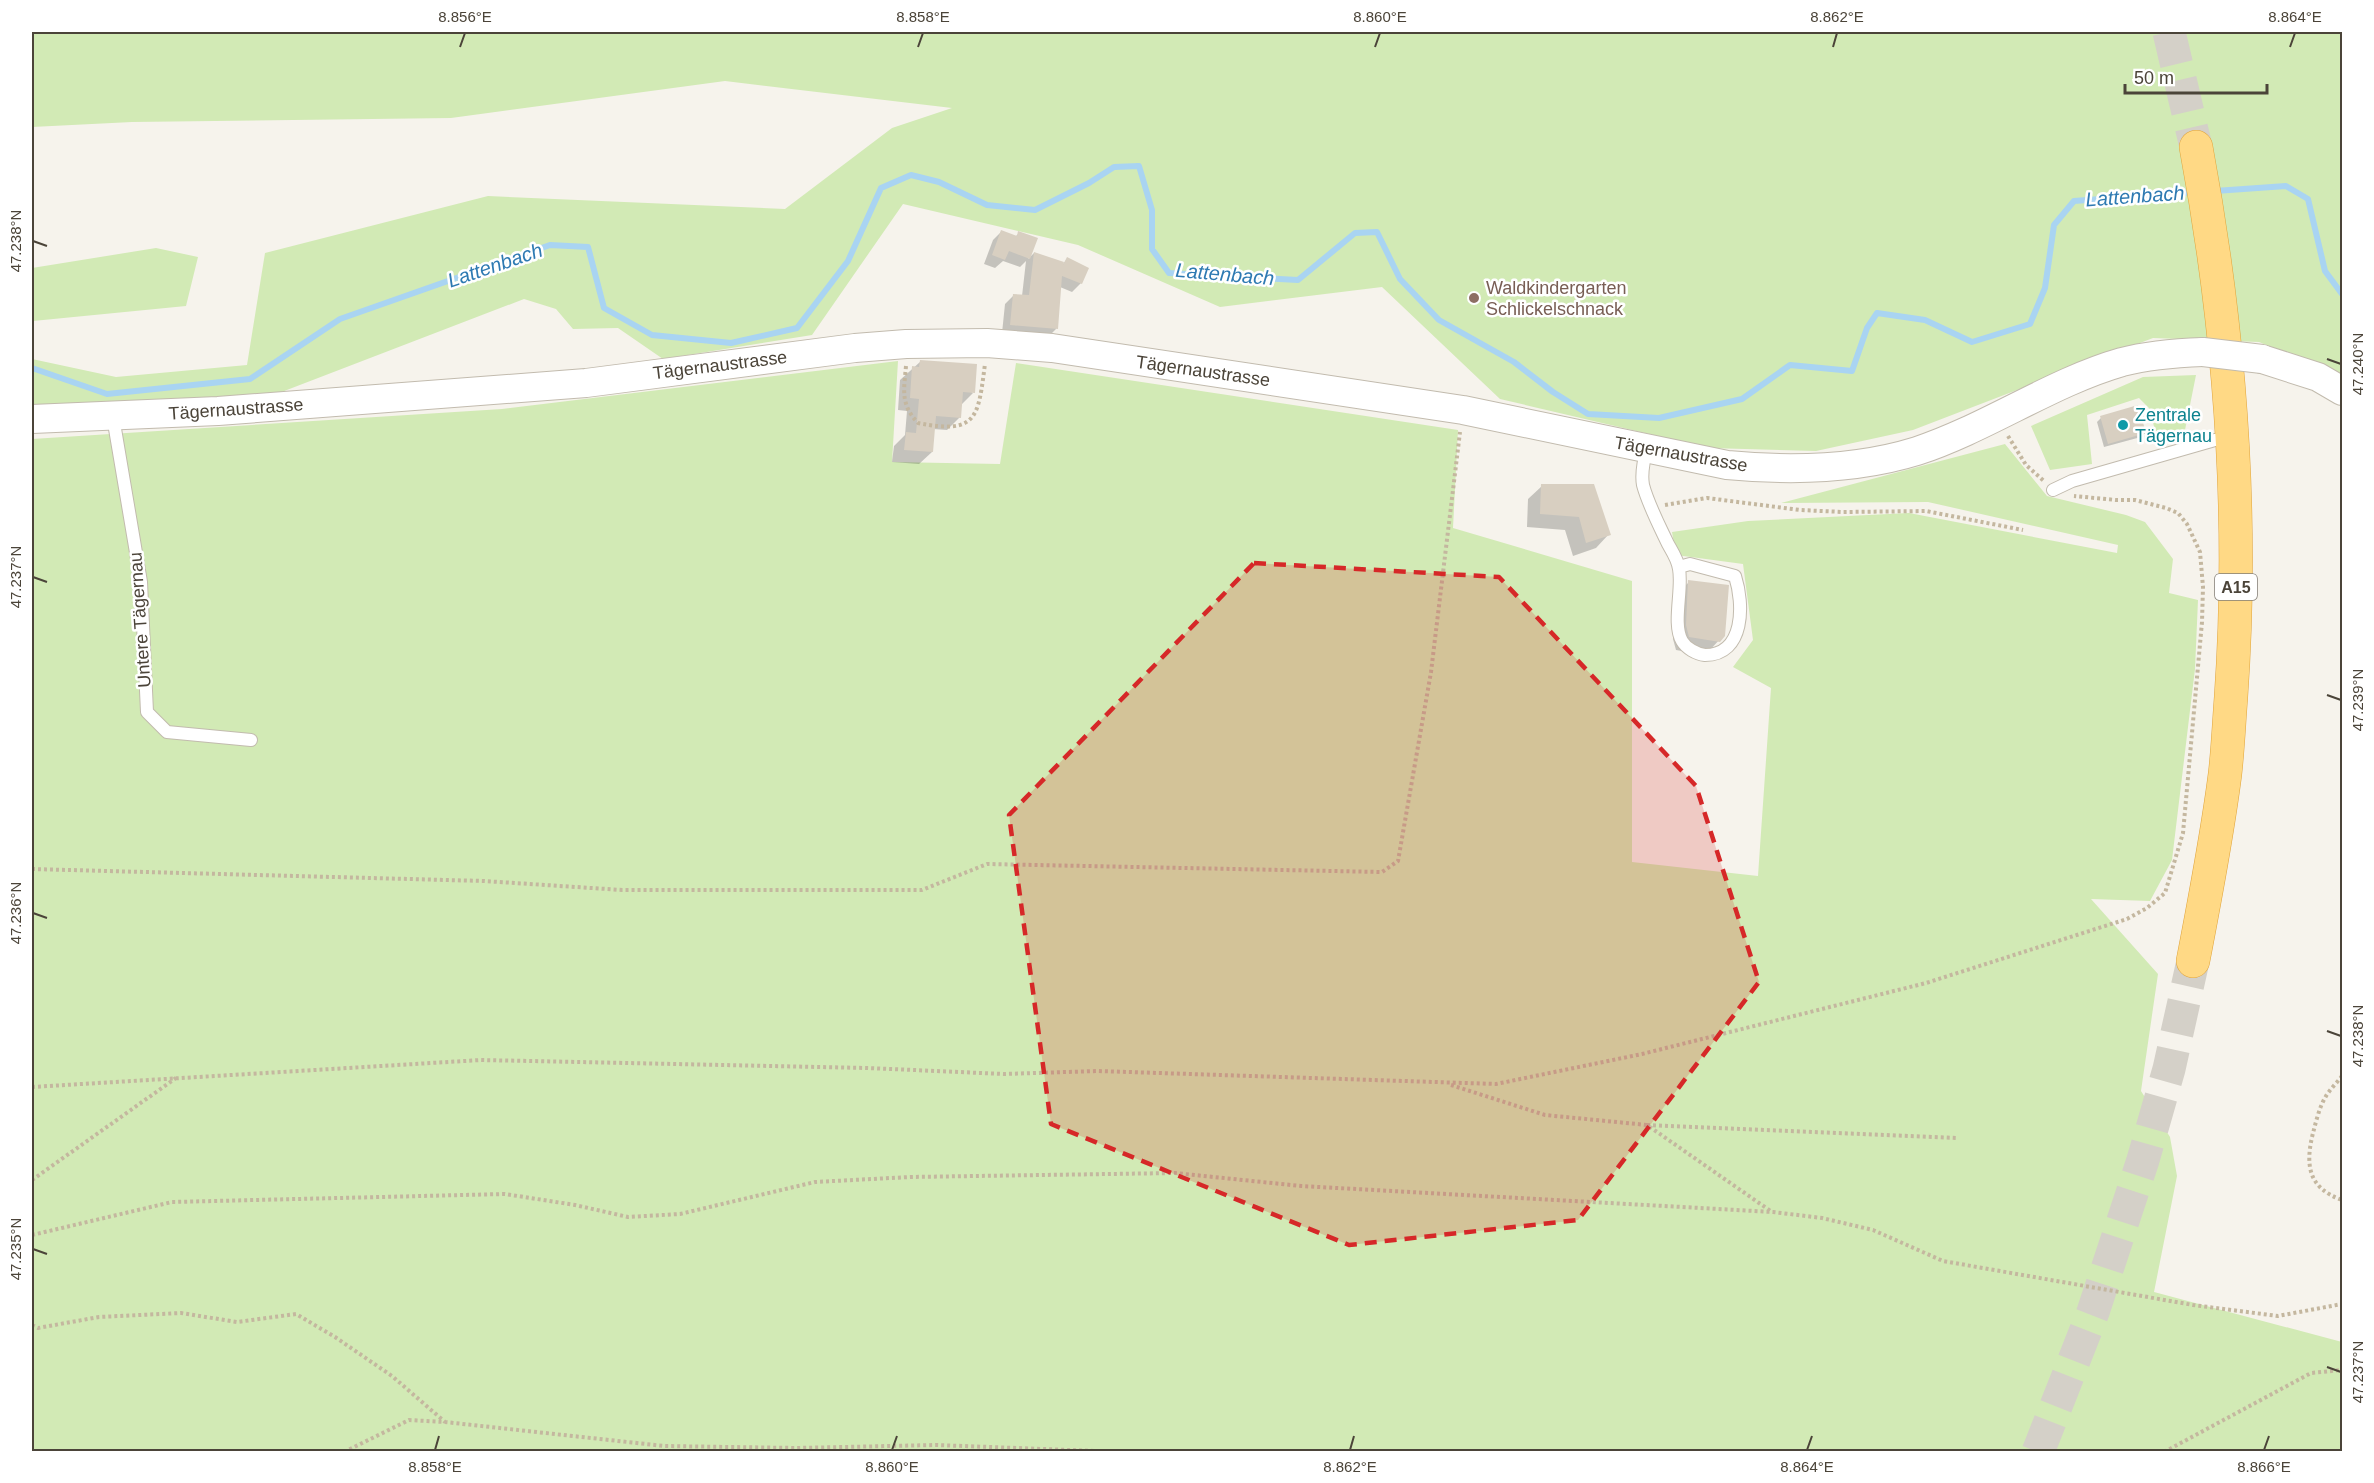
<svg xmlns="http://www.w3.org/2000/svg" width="2374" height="1483" font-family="Arial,sans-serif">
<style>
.green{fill:#d2eab5}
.shadow{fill:#0003}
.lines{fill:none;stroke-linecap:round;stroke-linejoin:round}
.stream{stroke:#a9d4f2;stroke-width:6}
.building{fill:#d8cfc1}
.trunk-tunnel{stroke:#d4d0c8;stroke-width:33;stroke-dasharray:33 16;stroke-linecap:butt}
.service-casing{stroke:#c2bbae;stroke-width:14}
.tertiary-casing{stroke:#c2bbae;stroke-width:30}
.trunk-casing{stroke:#e0a43c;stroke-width:34}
.path{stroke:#c4b79f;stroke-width:4;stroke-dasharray:3 3;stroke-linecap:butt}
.service{stroke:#fff;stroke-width:12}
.tertiary{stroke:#fff;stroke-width:28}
.trunk{stroke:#ffd985;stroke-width:33}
.tertiary-bridge-casing{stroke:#c2bbae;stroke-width:30;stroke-linecap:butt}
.tertiary-bridge{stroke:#fff;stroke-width:28}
.marked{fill:#d62828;fill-opacity:0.2;stroke:#d62828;stroke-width:4.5;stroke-dasharray:12 8;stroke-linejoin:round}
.ticks{fill:none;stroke:#4b4439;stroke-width:2}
.education-dot{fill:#8d6e63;stroke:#fff;stroke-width:2}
.culture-dot{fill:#0f9aa8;stroke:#fff;stroke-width:2}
.labels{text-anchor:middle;stroke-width:5;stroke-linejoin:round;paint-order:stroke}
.shield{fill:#fff;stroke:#817c74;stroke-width:1.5}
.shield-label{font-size:16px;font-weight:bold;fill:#4b4439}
.education-label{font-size:18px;fill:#785e54;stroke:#fff;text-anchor:start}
.street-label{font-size:18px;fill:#4b4439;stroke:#fff}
.culture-label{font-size:18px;fill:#0d838f;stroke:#fff;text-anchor:start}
.water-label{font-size:20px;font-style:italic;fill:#2e7ab2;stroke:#fff}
.neatline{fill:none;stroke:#4b4439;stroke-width:2}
.ticks-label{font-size:15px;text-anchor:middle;fill:#4b4439}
</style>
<rect width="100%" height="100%" fill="#f6f3ec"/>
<path class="green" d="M 32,32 L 2342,32 L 2342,376 L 2259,342 L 2153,338 L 1913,430 L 1816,451 L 1709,448 L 1500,399 L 1382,287 L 1220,307 L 1078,245 L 903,204 L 812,335 L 663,359 L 618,328 L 573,329 L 556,309 L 524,299 L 266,398 L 32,408 L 32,359 L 116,377 L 247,365 L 265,253 L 488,196 L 785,209 L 892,128 L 952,108 L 725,81 L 451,118 L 132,122 L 32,127 Z
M 156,248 L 198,257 L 186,306 L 33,321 L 32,325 L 32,268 Z
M 898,361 L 892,462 L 1000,464 L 1016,363 L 1458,430 L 1453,528 L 1632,581 L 1632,862 L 1758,876 L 1771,688 L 1733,667 L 1753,640 L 1743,564 L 1676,555 L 1672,532 L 1748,521 L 1909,513 L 2117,553 L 2118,545 L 1928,502 L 1781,503 L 2005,444 L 2047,496 L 2126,515 L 2145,522 L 2173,559 L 2169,593 L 2198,600 L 2195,669 L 2172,860 L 2150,901 L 2091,899 L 2158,974 L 2141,1091 L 2170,1137 L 2177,1176 L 2154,1292 L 2342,1342 L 2342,1451 L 32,1452 L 32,439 L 502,409 Z
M 2196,375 L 2184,435 L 2158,441 L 2149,408 L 2139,398 L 2087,415 L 2092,464 L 2050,470 L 2031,426 L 2143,377 Z"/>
<path class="shadow" d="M 1001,232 L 1015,237 L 1019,233 L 1036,239 L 1028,259 L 1034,253 L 1063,264 L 1067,259 L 1081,283 L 1072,292 L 1060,287 L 1056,329 L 1048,337 L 1002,333 L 1005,304 L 1014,295 L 1022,296 L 1026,261 L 1020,267 L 1003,261 L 995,268 L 984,264 L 993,240 Z
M 920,362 L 973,393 L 961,405 L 960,417 L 947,430 L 933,429 L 932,452 L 919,464 L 892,462 L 894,446 L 905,435 L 907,411 L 898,410 L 900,380 Z
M 2101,418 L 2145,433 L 2141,437 L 2104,447 L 2097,422 Z
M 1542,486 L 1609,534 L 1596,548 L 1573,556 L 1565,530 L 1527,527 L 1528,499 Z
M 1689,582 L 1724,635 L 1705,655 L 1676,650 L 1673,639 L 1675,596 Z"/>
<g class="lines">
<path class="stream" d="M 2215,191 L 2286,186 L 2308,199 L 2325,271 L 2342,294
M 32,368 L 107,394 L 250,379 L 340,319 L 550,245 L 588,247 L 604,308 L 652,335 L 731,343 L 797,328 L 848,261 L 881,188 L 911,175 L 939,182 L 987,205 L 1035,210 L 1089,183 L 1114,167 L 1139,166 L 1152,210 L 1152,249 L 1169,273 L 1298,280 L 1355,233 L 1377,232 L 1400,279 L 1439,320 L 1514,362 L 1553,392 L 1588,414 L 1659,418 L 1742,399 L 1790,365 L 1852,371 L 1867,328 L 1877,313 L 1925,320 L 1972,342 L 2030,324 L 2045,288 L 2054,225 L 2074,201 L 2195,192"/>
</g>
<path class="building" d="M 1001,230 L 1017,236 L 1018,231 L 1038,238 L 1030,259 L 1009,251 L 1005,260 L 992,255 Z
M 1034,252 L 1064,262 L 1063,265 L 1067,257 L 1089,268 L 1082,284 L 1062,276 L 1058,329 L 1010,325 L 1013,294 L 1029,295 Z
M 920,360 L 977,364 L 975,393 L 963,392 L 961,418 L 936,416 L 933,452 L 904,450 L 906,432 L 916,433 L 919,399 L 910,398 L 912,366 L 919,367 Z
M 2138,405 L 2146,433 L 2108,444 L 2100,416 Z
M 1541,484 L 1594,484 L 1611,535 L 1586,543 L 1579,517 L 1540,514 Z
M 1688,580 L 1729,585 L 1725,636 L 1720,642 L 1689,637 L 1686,625 Z"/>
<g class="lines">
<path class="trunk-tunnel" d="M 2169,32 L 2196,147
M 2038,1452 L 2093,1312 L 2143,1160 L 2169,1069 L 2193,961"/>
<defs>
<path id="service" d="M 113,417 L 141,582 L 147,712 L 167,732 L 251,740
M 1647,448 C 1644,459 1641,474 1643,485 C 1648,504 1659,525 1668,544 C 1672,551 1678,560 1679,569 C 1683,589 1672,624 1682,641 C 1686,648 1696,654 1705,655 C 1745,655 1744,604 1735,576 L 1690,564 L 1679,567
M 2053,490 L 2072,481 L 2215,440 L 2230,438"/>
<path id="tertiary" d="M 2262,359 L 2318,377 L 2342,391
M 32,419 L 218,411 L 586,383 L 855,348 L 906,344 L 987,343 L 1052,348 L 1463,410 L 1727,465 C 1791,471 1856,470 1917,451 C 1987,428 2052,382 2122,362 C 2149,355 2176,353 2203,352"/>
<path id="trunk" d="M 2193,961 C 2205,899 2217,837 2225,774 C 2228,748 2229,722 2231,697 C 2244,512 2230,329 2196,147"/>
</defs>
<use href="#service" class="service-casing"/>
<use href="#tertiary" class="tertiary-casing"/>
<use href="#trunk" class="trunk-casing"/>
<path class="path" d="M 906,366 C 904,390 900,404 918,423 C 978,435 978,417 985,364
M 2008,436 L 2026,465 L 2044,481
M 1665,505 L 1707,498 L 1800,510 L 1843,512 L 1926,511 L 2023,530
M 32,869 L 484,881 L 622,890 L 922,890 L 987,864 L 1382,872 L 1398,861 L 1431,672 L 1460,432
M 2342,1076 C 2337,1083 2329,1090 2325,1098 C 2319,1108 2316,1122 2313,1133 C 2305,1165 2308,1188 2342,1200
M 1451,1085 L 1545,1115 L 1647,1125 L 1772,1212
M 32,1087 L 481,1060 L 868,1068 L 1004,1074 L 1098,1071 L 1496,1084 L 1642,1054 L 1926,983 L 2127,919 L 2147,908 L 2165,893 L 2183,833 L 2202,622 L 2203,587 L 2200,552 L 2187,524 L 2178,513 L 2166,508 L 2135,500 L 2116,500 L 2074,496
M 1647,1125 L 1957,1138
M 32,1180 L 176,1078
M 32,1235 L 172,1202 L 505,1194 L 575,1205 L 628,1217 L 680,1214 L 815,1182 L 910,1177 L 1175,1173 L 1301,1186 L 1773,1212 L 1822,1218 L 1873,1230 L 1943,1261 L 2193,1305 L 2278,1316 L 2342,1304
M 32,1325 L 38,1328 L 99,1317 L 181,1313 L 237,1322 L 296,1314 L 335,1337 L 392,1376 L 445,1422
M 344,1452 L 409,1420 L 445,1422 L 664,1446 L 797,1448 L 936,1445 L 1124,1452
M 2164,1452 L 2311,1373 L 2342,1370"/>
<use href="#service" class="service"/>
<use href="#tertiary" class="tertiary"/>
<use href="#trunk" class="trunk"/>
<defs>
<path id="tertiary-bridge" d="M 2203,352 L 2262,359"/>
</defs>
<use href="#tertiary-bridge" class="tertiary-bridge-casing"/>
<use href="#tertiary-bridge" class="tertiary-bridge"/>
</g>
<path class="marked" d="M 1254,563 L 1499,577 L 1696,786 L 1759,982 L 1578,1220 L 1349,1245 L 1051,1124 L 1009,815 Z"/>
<path class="ticks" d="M 460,47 L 465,33M 918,47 L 923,33M 1375,47 L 1380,33M 1833,47 L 1837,33M 2290,47 L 2295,33M 33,241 L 47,246M 2327,359 L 2341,364M 33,577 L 47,582M 2327,695 L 2341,700M 33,913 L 47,918M 2327,1031 L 2341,1036M 33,1249 L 47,1254M 2327,1367 L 2341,1372M 435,1450 L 439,1436M 892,1450 L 897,1436M 1350,1450 L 1354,1436M 1807,1450 L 1812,1436M 2264,1450 L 2269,1436"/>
<circle class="education-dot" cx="1474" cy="298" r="6"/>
<circle class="culture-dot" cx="2123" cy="425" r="6"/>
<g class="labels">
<rect class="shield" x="2215" y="574" width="42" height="26" rx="4.5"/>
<g class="shield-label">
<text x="2236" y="593">A15</text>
</g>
<g class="education-label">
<text x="1486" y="294">Waldkindergarten<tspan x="1486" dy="21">Schlickelschnack</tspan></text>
</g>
<g class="street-label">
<text transform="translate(720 365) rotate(-7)" y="6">Tägernaustrasse</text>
<text transform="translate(1203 371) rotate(8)" y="6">Tägernaustrasse</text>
<text transform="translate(236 409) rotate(-4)" y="6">Tägernaustrasse</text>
<text transform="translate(1681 454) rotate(10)" y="6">Tägernaustrasse</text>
<text transform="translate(140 620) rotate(-94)" y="6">Untere Tägernau</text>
</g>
<g class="culture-label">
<text x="2135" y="421">Zentrale<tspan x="2135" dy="21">Tägernau</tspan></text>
</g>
<g class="water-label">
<text transform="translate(2135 196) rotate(-4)" y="7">Lattenbach</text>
<text transform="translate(495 265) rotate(-19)" y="7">Lattenbach</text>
<text transform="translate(1225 274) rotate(5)" y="7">Lattenbach</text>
</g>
</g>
<rect width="2374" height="1483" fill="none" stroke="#ffffff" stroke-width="66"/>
<path d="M2125 84v9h142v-9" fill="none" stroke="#4b4439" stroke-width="3"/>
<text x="2134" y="84" font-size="18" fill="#4b4439" stroke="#ffffff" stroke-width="4.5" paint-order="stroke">50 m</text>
<rect x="33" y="33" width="2308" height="1417" class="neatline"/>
<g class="ticks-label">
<text x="465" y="22">8.856°E</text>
<text x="923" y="22">8.858°E</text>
<text x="1380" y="22">8.860°E</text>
<text x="1837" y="22">8.862°E</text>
<text x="2295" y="22">8.864°E</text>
<text transform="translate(16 241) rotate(-90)" y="5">47.238°N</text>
<text transform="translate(2358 364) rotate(-90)" y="5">47.240°N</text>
<text transform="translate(16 577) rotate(-90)" y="5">47.237°N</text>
<text transform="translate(2358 700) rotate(-90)" y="5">47.239°N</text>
<text transform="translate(16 913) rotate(-90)" y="5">47.236°N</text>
<text transform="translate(2358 1036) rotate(-90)" y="5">47.238°N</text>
<text transform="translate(16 1249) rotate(-90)" y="5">47.235°N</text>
<text transform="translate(2358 1372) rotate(-90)" y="5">47.237°N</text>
<text x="435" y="1472">8.858°E</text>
<text x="892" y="1472">8.860°E</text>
<text x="1350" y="1472">8.862°E</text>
<text x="1807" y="1472">8.864°E</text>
<text x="2264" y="1472">8.866°E</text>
</g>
</svg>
